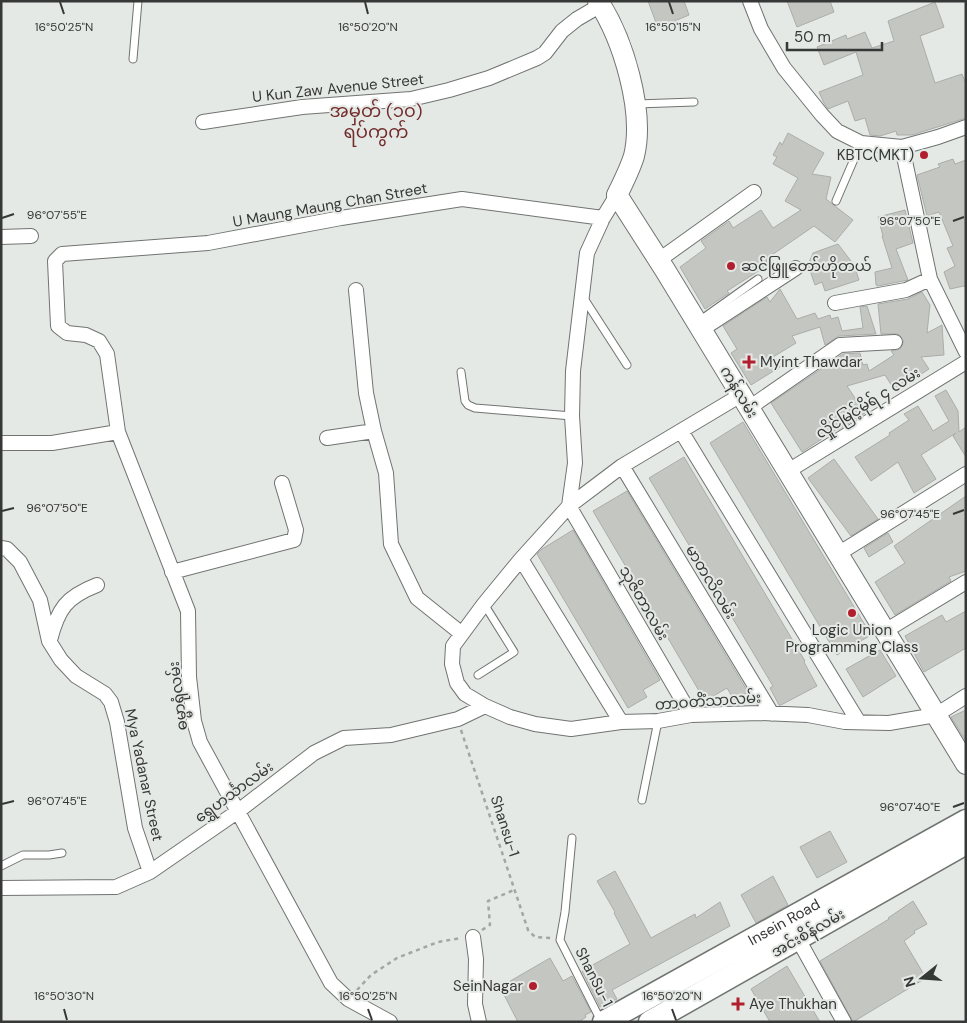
<svg xmlns="http://www.w3.org/2000/svg" width="967" height="1023" font-family="'DM Sans','Noto Sans Myanmar',sans-serif">
<style>
.building{fill:#c4c6c2;stroke:#abada9}
.lines{fill:none;stroke-linecap:round;stroke-linejoin:round}
.service-casing{stroke:#707471;stroke-width:9}
.minor-casing{stroke:#707471;stroke-width:16}
.secondary-casing{stroke:#707471;stroke-width:22}
.primary-casing{stroke:#707471;stroke-width:25}
.path{stroke:#a3a6a4;stroke-width:2.5;stroke-dasharray:4 4;stroke-linecap:butt}
.service{stroke:#fff;stroke-width:7}
.minor{stroke:#fff;stroke-width:14}
.secondary{stroke:#fff;stroke-width:20}
.primary{stroke:#fff;stroke-width:22}
.ticks{fill:none;stroke:#363837;stroke-width:2}
.poi-dot{fill:#b11f2e;stroke:#e5e9e6;stroke-width:2}
.labels{text-anchor:middle;stroke-width:4;stroke-linejoin:round;paint-order:stroke}
.street-label{font-size:15px;fill:#363837;stroke:#e5e9e6}
.poi-label{font-size:15px;fill:#363837;stroke:#e5e9e6;text-anchor:start}
.quarter-label{font-size:18px;fill:#722c2c;stroke:#e5e9e6}
.ticks-label{font-size:12px;text-anchor:middle;fill:#363837;stroke:#e5e9e6;stroke-width:4;stroke-linejoin:round;paint-order:stroke}
</style>
<rect width="100%" height="100%" fill="#e5e9e6"/>
<path class="building" d="M 648,1 L 684,1 L 689,15 L 658,28 Z
M 787,1 L 830,1 L 834,12 L 797,27 Z
M 935,2 L 944,27 L 920,36 L 935,83 L 962,74 L 966,84 L 966,118 L 912,135 L 897,135 L 896,131 L 880,136 L 870,135 L 865,118 L 855,121 L 848,101 L 828,109 L 824,103 L 819,92 L 863,75 L 856,52 L 824,65 L 817,47 L 846,35 L 847,39 L 865,32 L 872,48 L 894,41 L 888,21 Z
M 788,133 L 824,153 L 812,174 L 831,177 L 826,199 L 853,220 L 835,242 L 814,226 L 766,259 L 768,265 L 727,291 L 729,293 L 705,309 L 680,267 L 706,248 L 701,241 L 729,221 L 733,228 L 761,210 L 773,228 L 801,210 L 785,201 L 798,178 L 773,164 L 777,157 L 773,155 L 780,142 L 782,145 Z
M 953,159 L 955,164 L 966,160 L 966,288 L 964,286 L 950,289 L 944,272 L 955,266 L 947,248 L 953,246 L 939,212 L 927,216 L 917,175 L 940,167 L 938,164 Z
M 905,210 L 913,243 L 896,249 L 908,280 L 878,286 L 876,285 L 875,272 L 892,268 L 882,236 L 883,236 L 878,217 Z
M 838,244 L 854,265 L 859,280 L 825,291 L 822,282 L 815,285 L 808,265 L 813,253 Z
M 780,289 L 797,319 L 815,313 L 818,319 L 830,315 L 831,319 L 838,317 L 842,331 L 863,328 L 860,307 L 867,306 L 876,334 L 839,336 L 825,345 L 820,327 L 792,336 L 796,343 L 773,357 L 780,367 L 751,385 L 731,353 L 737,349 L 723,326 L 767,297 L 770,302 Z
M 922,292 L 930,305 L 927,333 L 942,325 L 944,355 L 921,357 L 929,369 L 895,391 L 885,375 L 847,386 L 865,413 L 838,430 L 837,429 L 802,452 L 771,403 L 843,354 L 860,353 L 863,365 L 867,364 L 869,371 L 894,355 L 891,351 L 900,349 L 904,341 L 898,334 L 881,334 L 878,304 L 908,299 Z
M 946,390 L 958,411 L 959,432 L 966,427 L 966,457 L 953,436 L 956,433 L 921,455 L 936,479 L 914,493 L 898,462 L 871,481 L 855,457 L 890,435 L 889,433 L 909,420 L 904,414 L 918,406 L 933,431 L 949,421 L 935,396 Z
M 743,422 L 871,635 L 837,655 L 710,443 Z
M 684,457 L 805,661 L 804,662 L 817,686 L 781,705 L 779,705 L 770,688 L 773,686 L 649,478 Z
M 834,459 L 878,519 L 851,536 L 808,478 Z
M 627,491 L 748,692 L 734,700 L 727,688 L 705,701 L 593,511 Z
M 966,496 L 966,571 L 949,577 L 951,581 L 895,615 L 875,582 L 905,563 L 894,546 Z
M 573,530 L 660,680 L 643,690 L 647,697 L 628,708 L 537,554 L 542,549 Z
M 888,533 L 893,542 L 869,557 L 864,548 Z
M 966,611 L 966,648 L 924,672 L 905,636 L 942,615 L 946,622 Z
M 880,650 L 896,676 L 863,697 L 846,669 Z
M 966,710 L 966,741 L 951,717 Z
M 830,831 L 847,862 L 817,878 L 800,847 Z
M 615,871 L 651,938 L 695,914 L 696,918 L 720,902 L 730,926 L 612,990 L 617,999 L 600,1007 L 582,971 L 630,944 L 614,913 L 615,912 L 597,881 Z
M 773,876 L 788,905 L 756,923 L 741,895 Z
M 913,901 L 927,924 L 914,931 L 915,933 L 904,941 L 926,978 L 853,1022 L 820,961 L 889,919 L 888,918 Z
M 550,958 L 563,981 L 572,976 L 591,1012 L 585,1015 L 586,1017 L 579,1022 L 518,1022 L 500,987 Z
M 787,966 L 820,1022 L 770,1022 L 751,989 Z"/>
<g class="lines">
<defs>
<path id="service" d="M 133,59 L 138,1
M 637,104 L 694,102
M 836,201 L 861,143
M 583,297 L 627,365
M 699,321 L 758,279
M 461,372 L 465,401 L 468,405 L 475,408 L 572,416
M 478,675 L 514,652 L 484,604
M 642,800 L 658,721
M 572,838 L 565,912 L 560,940 L 601,1021
M 1,866 L 23,855 L 49,855 L 62,853"/>
<path id="minor" d="M 750,1 L 761,29 L 784,68 L 822,115 L 837,131 L 861,143 L 902,147 L 938,137 L 966,127
M 203,122 L 302,107 L 411,99 L 449,90 L 489,78 L 537,58 L 545,53 L 562,31 L 577,19 L 601,5
M 902,147 L 930,279 L 966,352
M 617,195 L 603,218 L 587,253 L 573,371 L 572,416 L 575,463 L 569,506 L 691,715
M 1,237 L 31,236
M 659,260 L 754,192
M 356,290 L 366,393 L 374,431 L 386,473 L 391,544 L 417,598 L 462,634
M 835,303 L 906,290 L 930,279
M 701,330 L 796,268
M 741,395 L 622,466 L 569,506 L 521,559 L 484,604 L 453,646 L 452,664 L 457,683 L 465,694 L 485,706 L 510,717 L 535,724 L 571,729 L 621,722 L 658,721 L 691,715 L 760,713 L 808,715 L 845,722 L 889,723 L 936,715 L 966,696
M 749,408 L 840,345 L 895,342
M 681,431 L 858,721
M 327,438 L 374,431
M 1,443 L 52,443 L 118,432
M 622,466 L 772,714
M 788,471 L 966,362
M 1,548 L 7,549 L 20,562 L 40,600 L 49,641 L 61,660 L 76,676 L 105,694 L 111,702 L 117,722 L 135,828 L 150,872
M 838,554 L 966,474
M 521,559 L 621,722
M 172,572 L 294,540 L 296,530 L 282,483
M 885,631 L 966,582
M 50,640 C 58,609 66,597 97,585
M 1,888 L 116,887 L 150,872 L 237,812 L 314,753 L 344,738 L 391,735 L 458,719 L 485,706
M 473,937 L 476,959 L 475,1004 L 479,1022
M 798,939 L 844,1022
M 390,1022 L 348,999 L 331,983 L 200,742 L 194,721 L 189,677 L 188,611 L 118,432 L 107,354 L 99,341 L 86,335 L 67,333 L 58,326 L 55,261 L 62,254 L 208,243 L 341,218 L 462,199 L 603,218"/>
<path id="secondary" d="M 598,1 C 623,39 645,111 634,156 C 630,169 623,183 617,195 L 665,270 L 966,764"/>
<g id="primary">
<path id="s1" d="M 604,1022 L 966,821"/>
<path d="M 650,1022 L 966,843"/>
</g>
</defs>
<use href="#service" class="service-casing"/>
<use href="#minor" class="minor-casing"/>
<use href="#secondary" class="secondary-casing"/>
<use href="#primary" class="primary-casing"/>
<path class="path" d="M 461,730 L 528,930 L 535,937 L 551,938
M 482,930 L 490,925 L 488,901 L 514,890
M 357,990 L 371,975 L 397,958 L 438,942 L 461,938"/>
<use href="#service" class="service"/>
<use href="#minor" class="minor"/>
<use href="#secondary" class="secondary"/>
<use href="#primary" class="primary"/>
</g>
<path class="ticks" d="M 60,2 L 64,14M 365,2 L 368,14M 669,2 L 673,14M 2,218 L 14,214M 953,221 L 964,217M 2,511 L 14,508M 953,514 L 964,510M 2,804 L 14,801M 953,807 L 964,803M 64,1009 L 67,1020M 368,1009 L 372,1020M 672,1009 L 676,1020"/>
<g class="poi-dot">
<circle cx="924" cy="155" r="5"/>
<circle cx="731" cy="266" r="5"/>
<path d="M746.5 354.5h5v5h5v5h-5v5h-5v-5h-5v-5h5z"/>
<circle cx="852" cy="613" r="5"/>
<circle cx="533" cy="986" r="5"/>
<path d="M735.5 996.5h5v5h5v5h-5v5h-5v-5h-5v-5h5z"/>
</g>
<g class="labels">
<g class="street-label">
<text transform="translate(338 88) rotate(-6)" y="5">U Kun Zaw Avenue Street</text>
<text transform="translate(330 205) rotate(-10)" y="5">U Maung Maung Chan Street</text>
<text transform="translate(739 392) rotate(59)" y="5">ကန်လမ်း</text>
<text transform="translate(868 403) rotate(-32)" y="5">လှိုင်မြင့်မိုရ် ၄ လမ်း</text>
<text transform="translate(711 582) rotate(59)" y="5">မာတလိလမ်း</text>
<text transform="translate(644 603) rotate(60)" y="5">သုဇိတာလမ်း</text>
<text transform="translate(178 696) rotate(-97)" y="5">ဓမ္မာရုံလမ်း</text>
<text transform="translate(708 701) rotate(-4)" y="5">တာဝတိံသာလမ်း</text>
<text transform="translate(144 775) rotate(78)" y="5">Mya Yadanar Street</text>
<text transform="translate(234 792) rotate(-36)" y="5">ရွှေဟင်္သာလမ်း</text>
<text transform="translate(505 826) rotate(72)" y="5">Shansu-1</text>
<text dy="5" stroke="none"><textPath href="#s1" startOffset="206">Insein Road</textPath></text>
<text transform="translate(808 933) rotate(-30)" y="5">အင်းစိန်လမ်း</text>
<text transform="translate(594 977) rotate(63)" y="5">ShanSu-1</text>
</g>
<g class="poi-label">
<text x="914" y="160" text-anchor="end">KBTC(MKT)</text>
<text x="741" y="271">ဆင်ဖြူတော်ဟိုတယ်</text>
<text x="760" y="367">Myint Thawdar</text>
<text x="852" y="635" text-anchor="middle">Logic Union<tspan x="852" dy="17">Programming Class</tspan></text>
<text x="523" y="991" text-anchor="end">SeinNagar</text>
<text x="749" y="1009">Aye Thukhan</text>
</g>
<g class="quarter-label">
<text x="376" y="117">အမှတ် (၁၀)<tspan x="376" dy="21">ရပ်ကွက်</tspan></text>
</g>
</g>
<g class="ticks-label">
<text x="64" y="31">16°50'25"N</text>
<text x="368" y="31">16°50'20"N</text>
<text x="673" y="31">16°50'15"N</text>
<text x="57" y="219">96°07'55"E</text>
<text x="910" y="225">96°07'50"E</text>
<text x="57" y="512">96°07'50"E</text>
<text x="910" y="518">96°07'45"E</text>
<text x="57" y="805">96°07'45"E</text>
<text x="910" y="811">96°07'40"E</text>
<text x="64" y="1000">16°50'30"N</text>
<text x="368" y="1000">16°50'25"N</text>
<text x="672" y="1000">16°50'20"N</text>
</g>
<rect width="967" height="1023" fill="none" stroke="#363837" stroke-width="5"/>
<g transform="translate(922 978) rotate(253)" stroke="#e5e9e6" stroke-width="4" paint-order="stroke">
<path d="M0-4L9 19L0 12L-9 19Z" fill="#363837"/>
<text y="-8" font-size="14" font-weight="bold" text-anchor="middle" fill="#363837">N</text>
</g>
<path d="M787 42v8h95v-8" fill="none" stroke="#363837" stroke-width="2.5"/>
<text x="794" y="42" font-size="15" fill="#363837" stroke="#e5e9e6" stroke-width="4" paint-order="stroke">50 m</text>
</svg>
